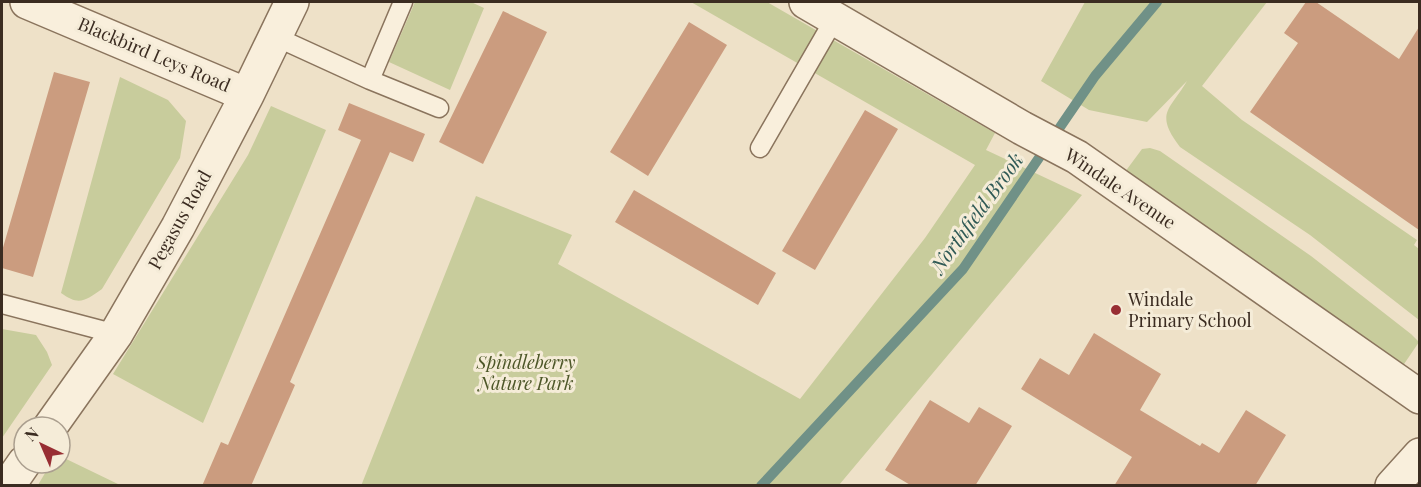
<svg xmlns="http://www.w3.org/2000/svg" width="1421" height="487" font-family="'Playfair Display',serif">
<style>
.green{fill:#c8cc9c}
.lines{fill:none;stroke-linecap:round;stroke-linejoin:round}
.stream{stroke:#709187;stroke-width:10}
.building{fill:#cb9c7f}
.service-casing{stroke:#8a745d;stroke-width:21}
.minor-casing{stroke:#8a745d;stroke-width:36}
.service{stroke:#f9efdc;stroke-width:18}
.minor{stroke:#f9efdc;stroke-width:33}
.poi-dot{fill:#982e33;stroke:#f5ecd8;stroke-width:2}
.labels{text-anchor:middle;stroke-width:6;stroke-linejoin:round;paint-order:stroke}
.street-label{font-size:18px;fill:#3b2c21;stroke:#f5ecd8}
.poi-label{font-size:18px;fill:#3b2c21;stroke:#f5ecd8;text-anchor:start}
.park-label{font-size:18px;font-style:italic;fill:#4d5728;stroke:#f5ecd8}
.water-label{font-size:20px;font-style:italic;fill:#305a56;stroke:#f5ecd8}
</style>
<rect width="100%" height="100%" fill="#eee1c8"/>
<path class="green" d="M 415,2 L 471,2 L 484,8 L 450,90 L 389,62 Z
M 691,2 L 767,2 L 995,133 L 986,150 L 1082,195 L 839,485 L 361,486 L 476,196 L 572,235 L 558,264 L 800,399 L 925,238 L 975,165 Z
M 1085,2 L 1267,2 L 1202,86 L 1242,120 L 1417,240 L 1414,245 L 1419,249 L 1419,320 L 1310,235 L 1180,147 C 1154,113 1170,110 1187,81 L 1147,122 L 1089,110 L 1041,81 Z
M 120,77 L 168,100 L 186,121 L 180,158 L 102,289 C 85,301 79,306 61,293 Z
M 271,106 L 326,130 L 203,423 L 113,374 L 248,155 Z
M 1150,148 L 1160,151 L 1311,256 L 1411,334 L 1419,342 L 1400,370 L 1122,176 L 1142,149 Z
M 2,329 L 36,335 L 47,352 L 52,365 L 2,438 Z
M 60,456 L 120,485 L 38,485 L 51,463 L 60,463 Z"/>
<g class="lines">
<path class="stream" d="M 761,486 L 963,269 L 1095,76 L 1157,2"/>
</g>
<path class="building" d="M 1306,2 L 1316,2 L 1399,59 L 1419,27 L 1419,230 L 1250,112 L 1298,43 L 1284,33 Z
M 503,11 L 547,32 L 483,164 L 439,142 Z
M 689,22 L 727,45 L 648,176 L 610,152 Z
M 54,72 L 90,82 L 33,277 L 2,268 L 2,251 Z
M 349,103 L 425,134 L 413,162 L 390,152 L 290,382 L 295,385 L 251,486 L 202,486 L 221,442 L 228,445 L 361,140 L 338,130 Z
M 865,110 L 898,129 L 815,270 L 782,251 Z
M 634,190 L 776,273 L 758,305 L 615,222 Z
M 1094,333 L 1161,374 L 1140,410 L 1200,446 L 1202,443 L 1219,453 L 1246,410 L 1286,435 L 1255,486 L 1114,486 L 1132,457 L 1021,389 L 1040,358 L 1069,375 Z
M 930,400 L 969,423 L 979,407 L 1012,426 L 975,486 L 912,486 L 885,470 Z"/>
<g class="lines">
<defs>
<path id="service" d="M 276,37 L 370,80 L 439,108
M 370,80 L 403,2
M 760,148 L 835,18
M 2,304 L 116,334"/>
<path id="minor" d="M 27,2 L 247,95
M 806,2 L 1022,128 L 1077,157 L 1420,397
M 50,427 L 116,334 L 178,227 L 247,95 L 292,2
M 8,486 L 24,463
M 1392,486 L 1420,455"/>
</defs>
<use href="#service" class="service-casing"/>
<use href="#minor" class="minor-casing"/>
<use href="#service" class="service"/>
<use href="#minor" class="minor"/>
</g>
<circle class="poi-dot" cx="1116" cy="310" r="6"/>
<g class="labels">
<g class="street-label">
<text transform="translate(154 55) rotate(23)" y="6">Blackbird Leys Road</text>
<text transform="translate(1120 189) rotate(34)" y="6">Windale Avenue</text>
<text transform="translate(180 220) rotate(-61)" y="6">Pegasus Road</text>
</g>
<g class="poi-label">
<text x="1128" y="306">Windale<tspan x="1128" dy="21">Primary School</tspan></text>
</g>
<g class="park-label">
<text x="526" y="369">Spindleberry<tspan x="526" dy="21">Nature Park</tspan></text>
</g>
<g class="water-label">
<text transform="translate(977 213) rotate(-54)" y="7">Northfield Brook</text>
</g>
</g>
<rect width="1421" height="487" fill="none" stroke="#3b2c21" stroke-width="6"/>
<g transform="translate(42 445) rotate(316)"><circle r="28" fill="#f5ecd8" stroke="#ab9f8f" stroke-width="1.5"/>
<path d="M0-4.5L10 22L0 15L-10 22Z" fill="#982e33"/>
<text y="-9" font-size="16" font-weight="bold" text-anchor="middle" fill="#3b2c21">N</text>
</g>
</svg>
